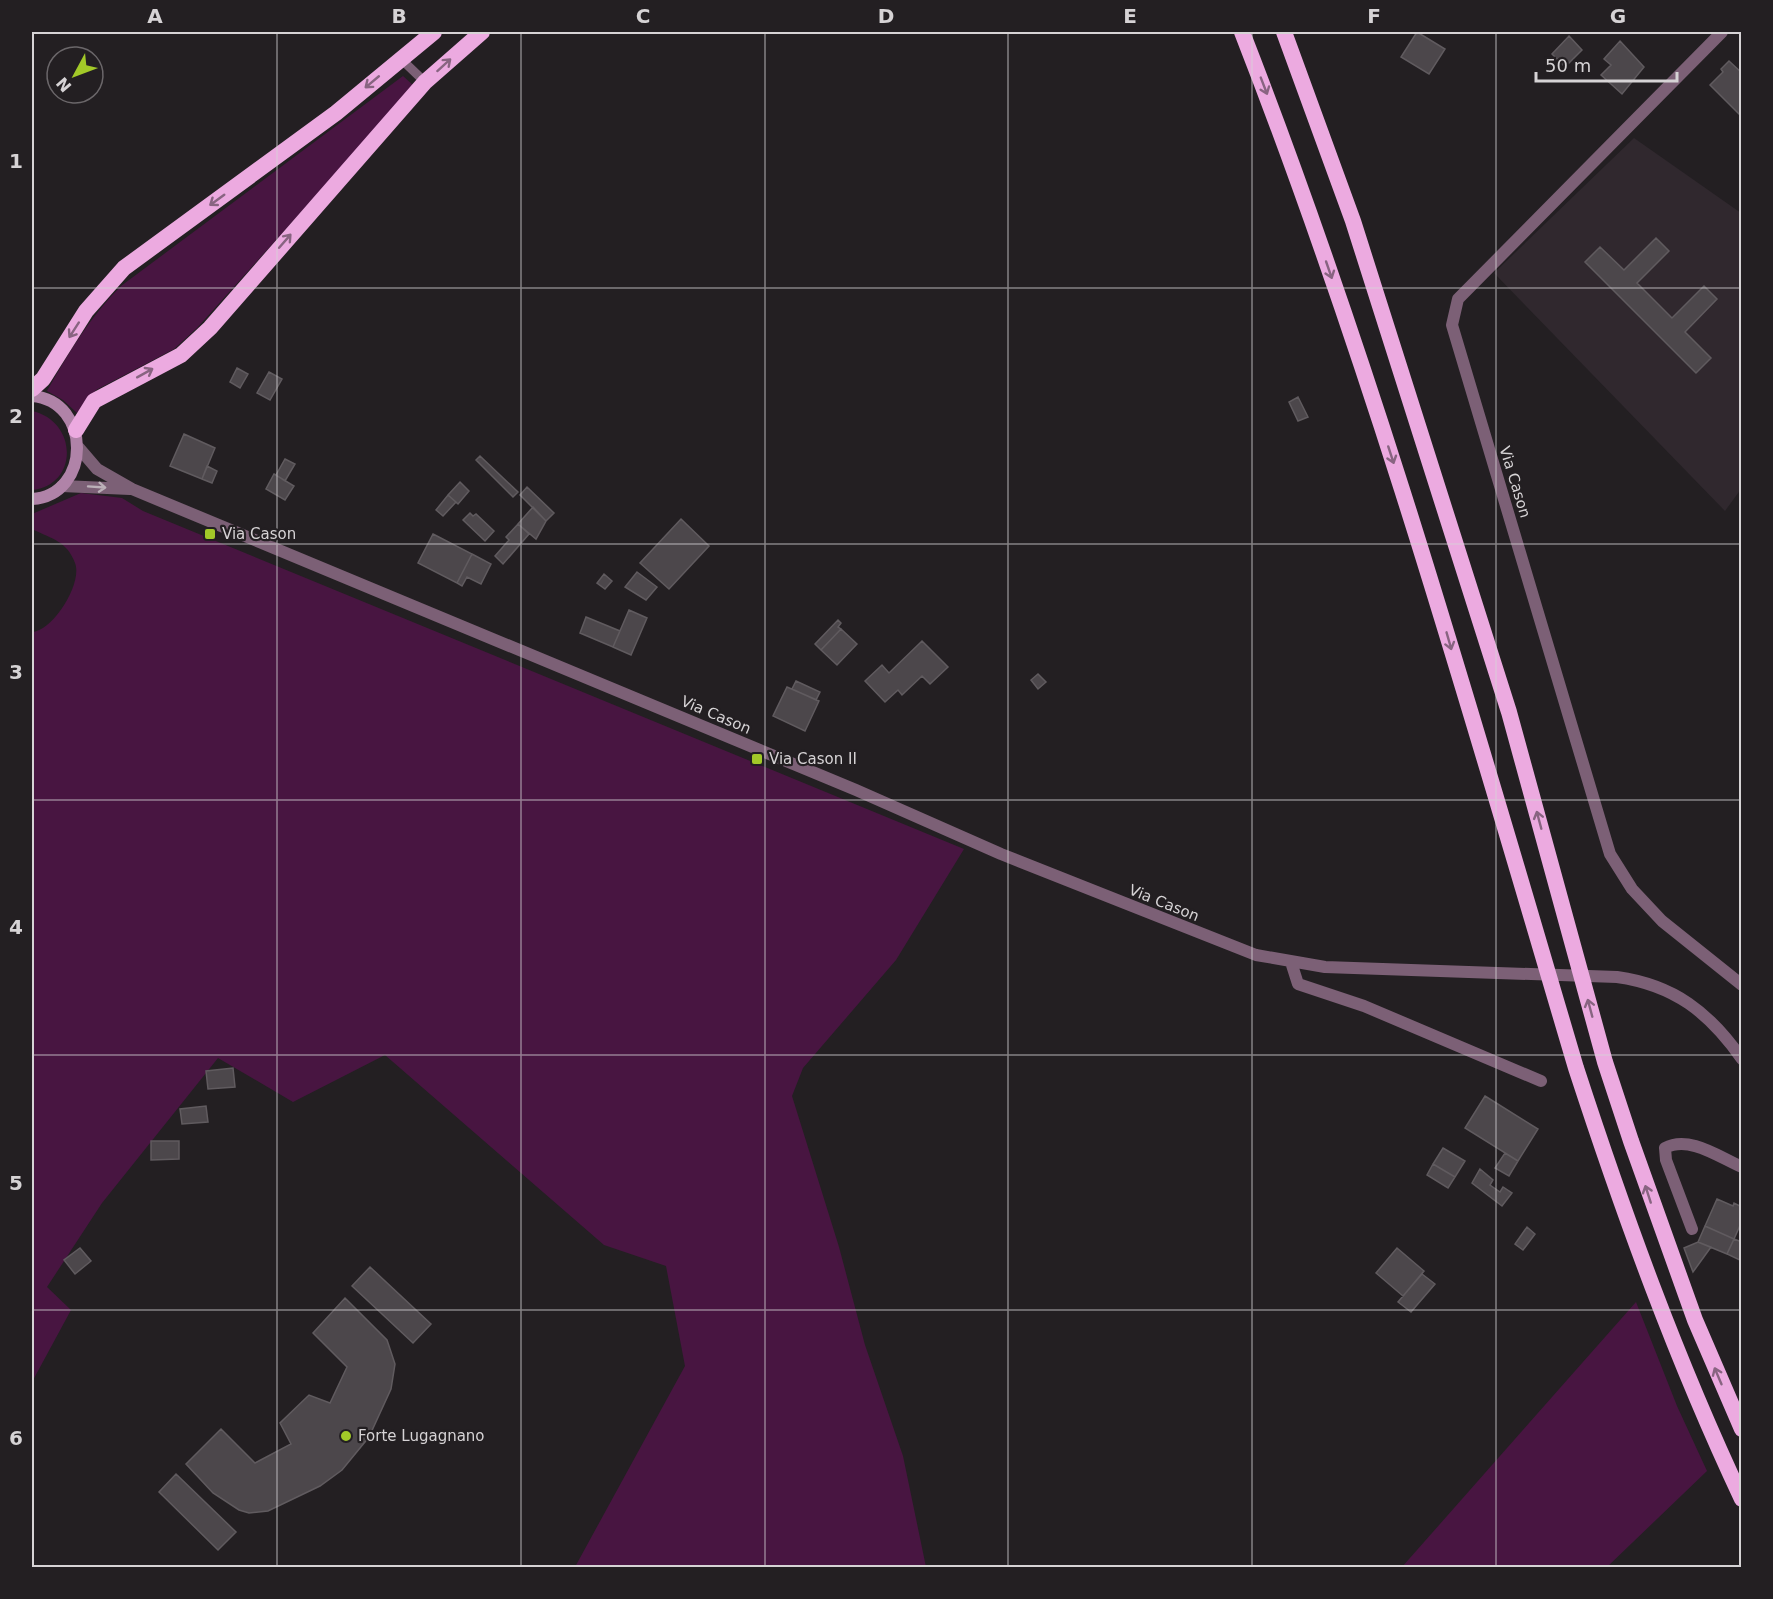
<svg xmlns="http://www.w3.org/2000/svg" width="1773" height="1599" font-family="'DejaVu Sans',sans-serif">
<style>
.built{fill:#30282e}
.green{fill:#481541}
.building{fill:#4c474b;stroke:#605b5f;stroke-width:1.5}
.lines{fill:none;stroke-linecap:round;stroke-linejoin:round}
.service{stroke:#7c6076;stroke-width:9}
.minor{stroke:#7c6076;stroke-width:12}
.secondary{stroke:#b083a8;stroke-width:12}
.trunk{stroke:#ecaae0;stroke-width:16}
.oneway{stroke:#886481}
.oneway2{stroke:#bbb0b8}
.grid{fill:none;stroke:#d6d3d5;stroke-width:1.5;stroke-opacity:0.55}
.poi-dot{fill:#a2c928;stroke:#231f22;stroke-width:2}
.labels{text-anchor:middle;stroke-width:4.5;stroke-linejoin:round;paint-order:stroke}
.street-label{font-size:15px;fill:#d6d3d5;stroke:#231f22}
.poi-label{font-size:15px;fill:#d6d3d5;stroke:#231f22;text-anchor:start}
.neatline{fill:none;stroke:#d6d3d5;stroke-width:2}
.grid-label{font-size:20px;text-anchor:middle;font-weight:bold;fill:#d6d3d5}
</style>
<rect width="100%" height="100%" fill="#231f22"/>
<path class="built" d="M 1634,138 L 1741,213 L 1741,489 L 1725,511 L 1494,273 Z"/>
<path class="green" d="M 403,76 L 414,86 L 197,328 L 174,349 L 96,390 L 77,413 L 63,400 L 47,391 C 69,352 90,317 121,286 Z
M 32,411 C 78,421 79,485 32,490 Z
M 81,493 L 122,498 L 143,511 L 964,849 L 896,960 L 803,1068 L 792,1096 L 839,1247 L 865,1345 L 903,1456 L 926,1567 L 575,1567 L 685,1366 L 666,1266 L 604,1245 L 385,1055 L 293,1102 L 218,1058 L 102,1203 L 47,1287 L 71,1310 L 32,1382 L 32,632 C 53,631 83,583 75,563 C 67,541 52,539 34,530 L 32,514 Z
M 1636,1302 L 1677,1406 L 1707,1471 L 1607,1567 L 1402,1567 Z"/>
<path class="building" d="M 1417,32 L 1445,49 L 1429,74 L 1401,57 Z
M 1569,36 L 1582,50 L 1565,67 L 1552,54 Z
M 1620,41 L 1644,67 L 1622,94 L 1601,75 L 1611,65 L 1604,59 Z
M 1729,61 L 1742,73 L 1742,117 L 1710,85 L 1723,72 L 1721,69 Z
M 1656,238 L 1669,251 L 1637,283 L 1672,318 L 1704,286 L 1717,299 L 1685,332 L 1711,358 L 1696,373 L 1585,262 L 1600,247 L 1624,270 Z
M 237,368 L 248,374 L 240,388 L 230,382 Z
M 269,372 L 282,379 L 270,400 L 257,393 Z
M 1298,397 L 1308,417 L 1298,421 L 1289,402 Z
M 184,434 L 215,448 L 202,479 L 170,466 Z
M 480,456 L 518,492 L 513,497 L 476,460 Z
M 285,459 L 295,464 L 285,481 L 276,475 Z
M 207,466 L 217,471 L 212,483 L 202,479 Z
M 274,474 L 294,486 L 285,500 L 266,489 Z
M 460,482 L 469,491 L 458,504 L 448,495 Z
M 527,487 L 554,513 L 546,521 L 520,495 Z
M 448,495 L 456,502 L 443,516 L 436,510 Z
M 533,507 L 546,521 L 536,539 L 518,524 Z
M 470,513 L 473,516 L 476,514 L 494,531 L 485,541 L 463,520 Z
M 681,519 L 709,546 L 669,589 L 640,563 Z
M 518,524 L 529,534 L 503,564 L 495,556 L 509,540 L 506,537 Z
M 433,534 L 472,554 L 457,583 L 418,563 Z
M 472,554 L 491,564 L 481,584 L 467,577 L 462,586 L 457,583 Z
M 637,572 L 657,587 L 646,600 L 625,587 Z
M 604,574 L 612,581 L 605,589 L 597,583 Z
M 629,610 L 647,618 L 631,655 L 613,647 Z
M 586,617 L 620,631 L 613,647 L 580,633 Z
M 838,620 L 841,623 L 838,627 L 841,629 L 821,650 L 815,644 Z
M 841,629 L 857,644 L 837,665 L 821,650 Z
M 922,641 L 948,667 L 930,684 L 922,676 L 902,695 L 898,690 L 885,702 L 865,681 L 882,665 L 889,673 Z
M 1038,674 L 1046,682 L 1038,689 L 1031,680 Z
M 796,681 L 820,692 L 816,700 L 792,689 Z
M 787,687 L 819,701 L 805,731 L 773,716 Z
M 233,1068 L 235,1087 L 208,1089 L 206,1071 Z
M 1485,1096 L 1538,1129 L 1518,1161 L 1465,1128 Z
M 206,1106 L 208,1122 L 182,1124 L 180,1109 Z
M 151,1141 L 179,1141 L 179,1159 L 151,1160 Z
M 1443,1148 L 1465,1161 L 1455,1177 L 1433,1164 Z
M 1505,1153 L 1518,1161 L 1509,1176 L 1495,1168 Z
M 1433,1164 L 1455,1177 L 1448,1188 L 1427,1175 Z
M 1480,1169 L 1493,1180 L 1490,1185 L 1500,1192 L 1503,1187 L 1512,1193 L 1502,1206 L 1472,1183 Z
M 1717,1199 L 1733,1206 L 1734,1203 L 1742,1207 L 1742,1221 L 1734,1239 L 1705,1226 Z
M 1705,1226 L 1734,1239 L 1727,1254 L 1698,1242 Z
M 1527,1227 L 1535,1234 L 1523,1250 L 1515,1244 Z
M 1734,1239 L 1742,1242 L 1742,1261 L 1727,1254 Z
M 1698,1242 L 1711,1247 L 1693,1272 L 1684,1248 Z
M 80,1248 L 91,1261 L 75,1274 L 64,1260 Z
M 1397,1248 L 1424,1271 L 1403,1296 L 1376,1273 Z
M 370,1267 L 431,1324 L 413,1343 L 352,1286 Z
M 1422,1274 L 1435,1284 L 1411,1312 L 1398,1302 Z
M 345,1298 L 387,1340 L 395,1364 L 391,1389 L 369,1437 L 342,1470 L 320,1486 L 268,1511 L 249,1513 L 239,1510 L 213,1493 L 186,1464 L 221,1429 L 255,1463 L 291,1444 L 280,1423 L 309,1395 L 330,1403 L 347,1367 L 313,1333 Z
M 176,1474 L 236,1532 L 218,1550 L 159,1492 Z"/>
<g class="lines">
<path class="service" d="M 400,58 L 425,82"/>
<path class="minor" d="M 1722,32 L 1458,299 L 1452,325 L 1610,854 L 1632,889 L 1662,921 L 1742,985
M 79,448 L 97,469 L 132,489 L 856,790 L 1001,854 L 1256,955 L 1325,967 L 1617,977 C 1674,985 1709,1012 1742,1059
M 62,486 L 130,489
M 1291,962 L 1298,984 L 1364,1006 L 1541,1081
M 1692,1229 L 1666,1160 L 1665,1148 C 1689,1135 1719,1157 1742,1167"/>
<path class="secondary" d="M 32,396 C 92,401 92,495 32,499"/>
<path class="trunk" d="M 1242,32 C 1374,370 1473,720 1576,1068 C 1624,1215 1676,1359 1742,1499
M 1284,32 L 1353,221 L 1509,712 L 1605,1062 L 1631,1141 L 1695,1320 L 1742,1429
M 32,389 L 43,379 L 86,311 L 124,268 L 336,113 L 434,32
M 76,430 L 94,401 L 181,355 L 210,328 L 425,82 L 482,32"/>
</g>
<defs><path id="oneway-shaft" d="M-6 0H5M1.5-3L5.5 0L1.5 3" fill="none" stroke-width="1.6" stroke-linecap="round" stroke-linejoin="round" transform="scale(1.5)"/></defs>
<g class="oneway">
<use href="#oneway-shaft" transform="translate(444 65) rotate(-42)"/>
<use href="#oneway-shaft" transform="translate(372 82) rotate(140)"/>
<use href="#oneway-shaft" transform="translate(1264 86) rotate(69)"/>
<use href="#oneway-shaft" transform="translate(217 200) rotate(144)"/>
<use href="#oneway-shaft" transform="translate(285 241) rotate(-49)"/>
<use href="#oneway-shaft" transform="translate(1329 270) rotate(71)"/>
<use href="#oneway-shaft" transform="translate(74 330) rotate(123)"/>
<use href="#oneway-shaft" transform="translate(145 373) rotate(-29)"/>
<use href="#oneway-shaft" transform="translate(1391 455) rotate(72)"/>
<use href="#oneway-shaft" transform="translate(1449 641) rotate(74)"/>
<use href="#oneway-shaft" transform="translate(1539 820) rotate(-105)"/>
<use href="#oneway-shaft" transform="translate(1590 1008) rotate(-105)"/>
<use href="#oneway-shaft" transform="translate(1648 1194) rotate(-108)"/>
<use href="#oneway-shaft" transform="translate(1718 1376) rotate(-113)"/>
</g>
<use class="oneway2" href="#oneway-shaft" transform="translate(97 487) rotate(4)"/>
<path class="grid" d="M 277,32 L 277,1568M 521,32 L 521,1568M 765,32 L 765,1568M 1008,32 L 1008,1568M 1252,32 L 1252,1568M 1496,32 L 1496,1568M 32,288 L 1742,288M 32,544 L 1742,544M 32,800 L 1742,800M 32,1055 L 1742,1055M 32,1310 L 1742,1310"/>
<g class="poi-dot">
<rect x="204" y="528" width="12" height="12" rx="3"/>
<rect x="751" y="753" width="12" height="12" rx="3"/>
<circle cx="346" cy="1436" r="6"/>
</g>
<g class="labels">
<g class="street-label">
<text transform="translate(1515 482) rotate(73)" y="5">Via Cason</text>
<text transform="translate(716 715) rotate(23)" y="5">Via Cason</text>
<text transform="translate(1164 903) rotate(22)" y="5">Via Cason</text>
</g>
<g class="poi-label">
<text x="222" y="539">Via Cason</text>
<text x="769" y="764">Via Cason II</text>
<text x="358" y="1441">Forte Lugagnano</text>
</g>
</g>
<rect width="1773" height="1599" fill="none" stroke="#231f22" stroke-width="66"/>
<g transform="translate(75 75) rotate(229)"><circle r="28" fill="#231f22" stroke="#6b676a" stroke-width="1.5"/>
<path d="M0-4.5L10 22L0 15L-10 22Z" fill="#a2c928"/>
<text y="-9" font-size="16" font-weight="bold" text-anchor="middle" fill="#d6d3d5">N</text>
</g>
<path d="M1536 72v9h141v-9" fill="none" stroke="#d6d3d5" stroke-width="3"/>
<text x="1545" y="72" font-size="18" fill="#d6d3d5" stroke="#231f22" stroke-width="4.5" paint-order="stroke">50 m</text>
<rect x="33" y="33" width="1707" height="1533" class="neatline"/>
<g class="grid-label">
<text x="155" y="23">A</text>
<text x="399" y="23">B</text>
<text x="643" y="23">C</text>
<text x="886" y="23">D</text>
<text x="1130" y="23">E</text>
<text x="1374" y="23">F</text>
<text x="1618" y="23">G</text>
<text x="16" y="168">1</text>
<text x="16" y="423">2</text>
<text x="16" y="679">3</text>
<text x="16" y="934">4</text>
<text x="16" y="1190">5</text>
<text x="16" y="1445">6</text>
</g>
</svg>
